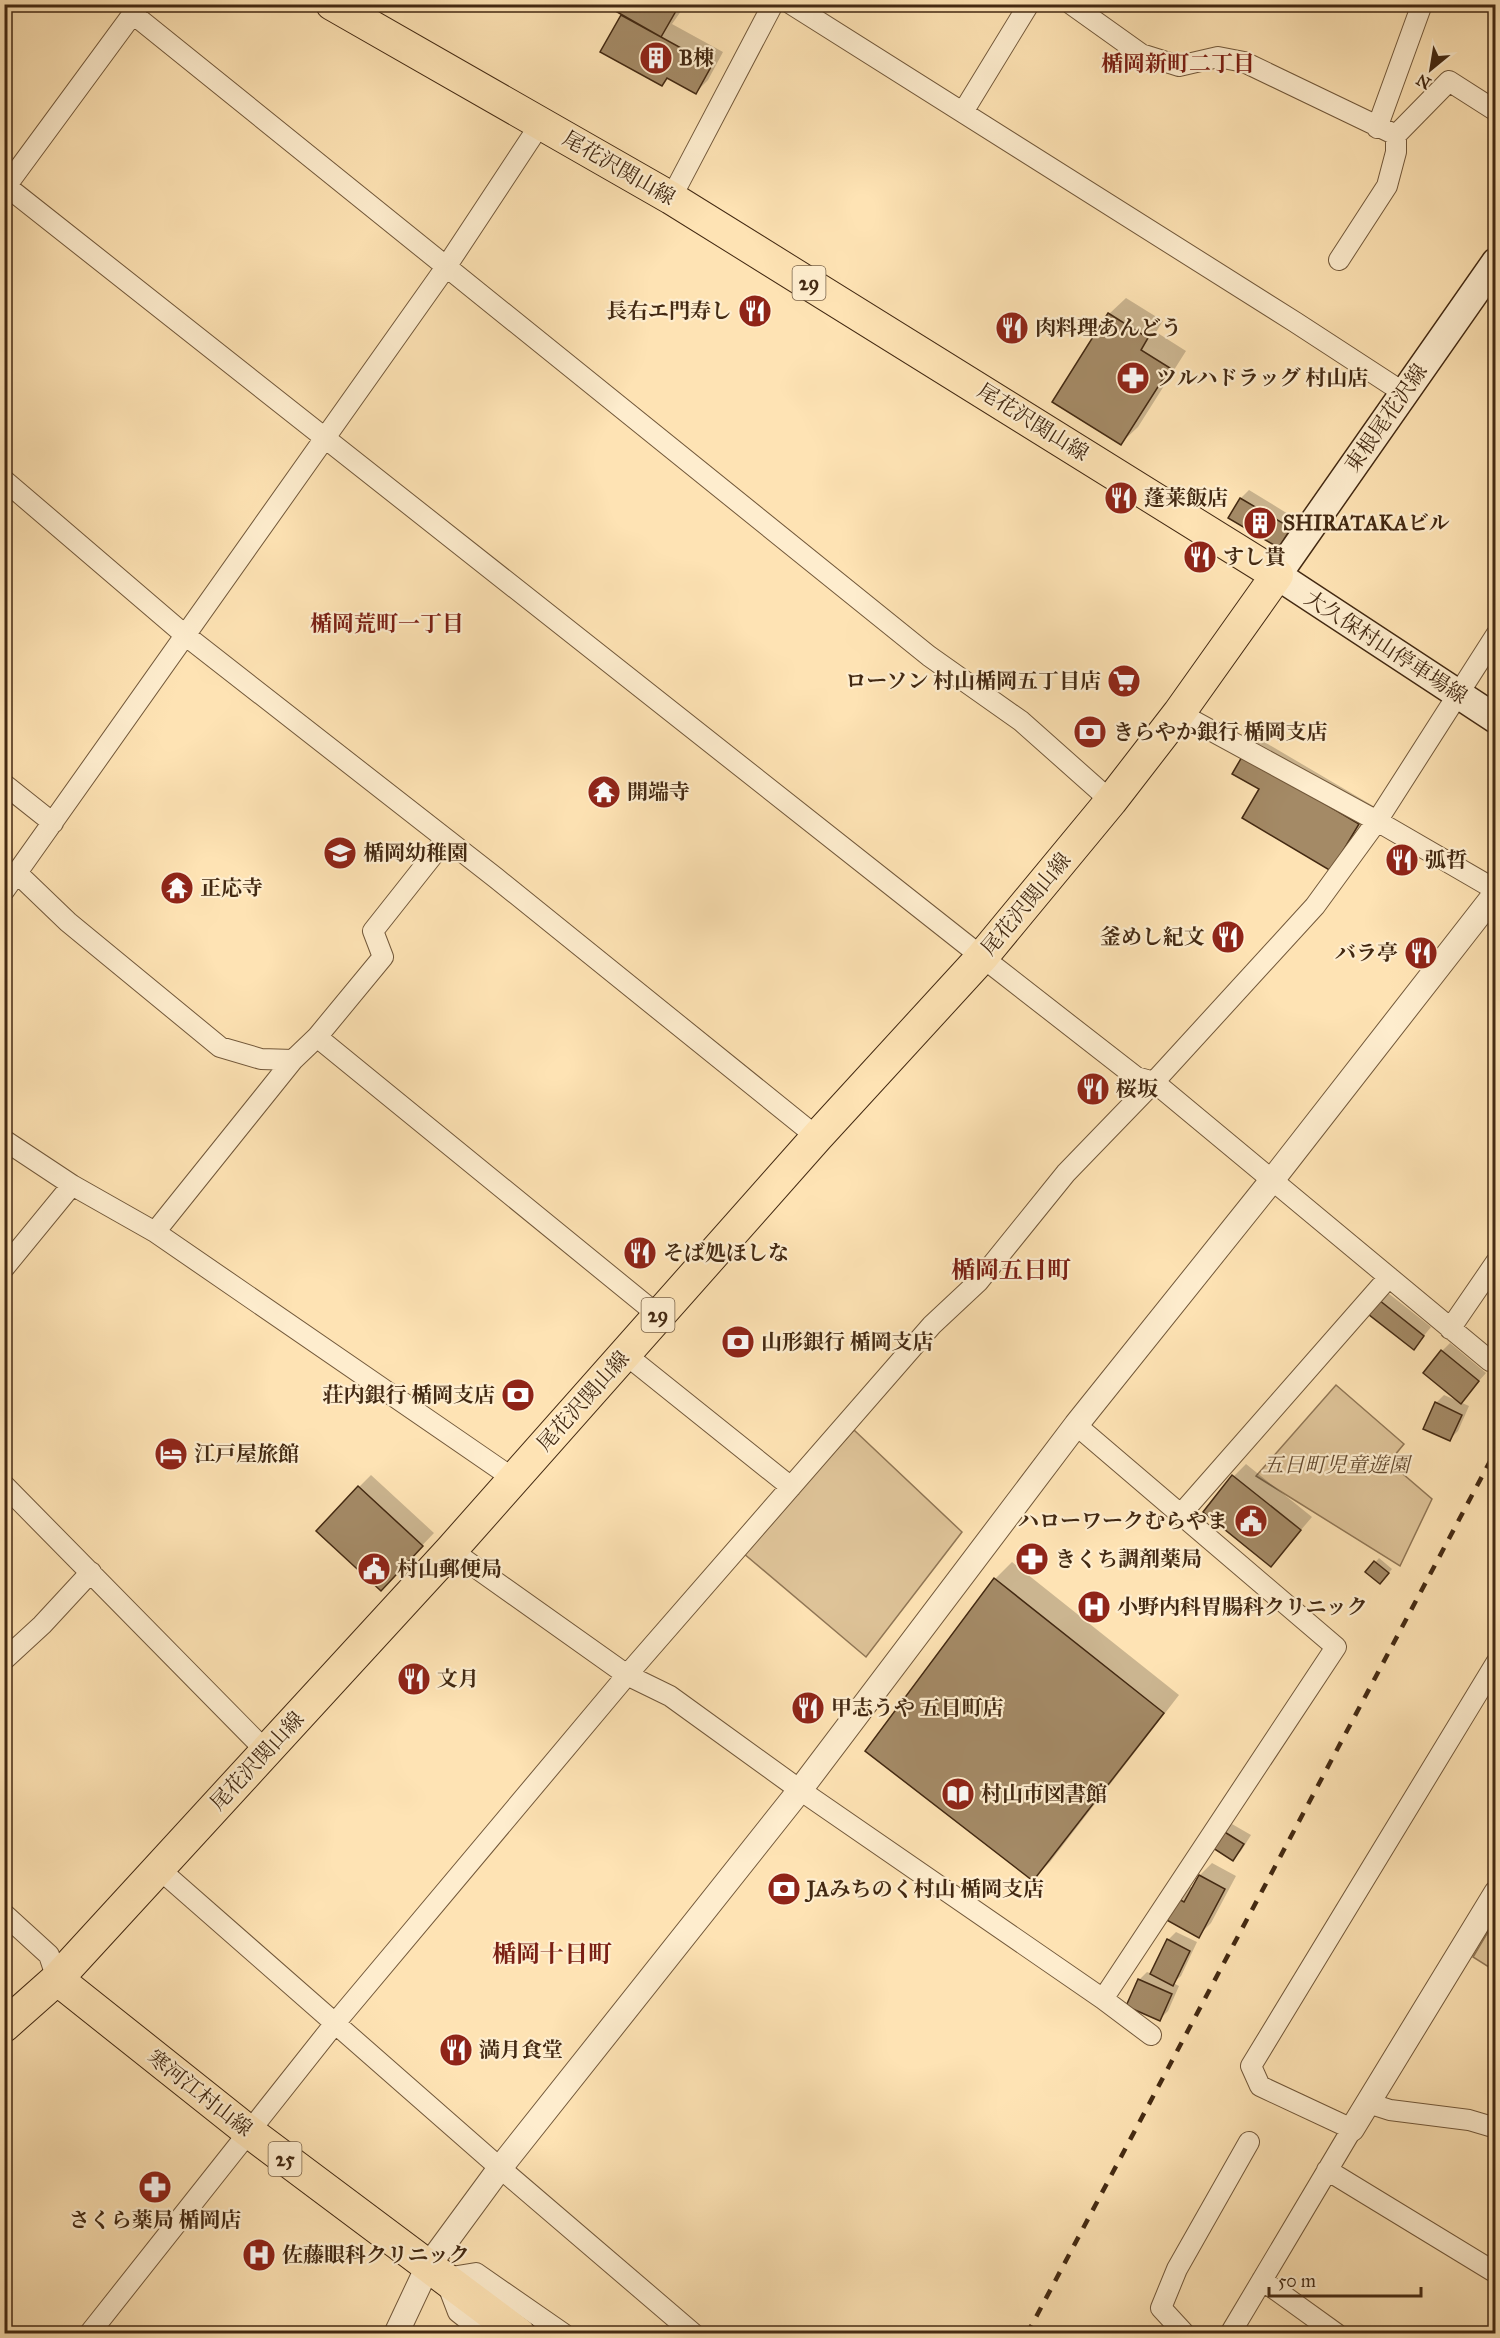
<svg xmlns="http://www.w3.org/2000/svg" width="1500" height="2338" font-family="'IM FELL Great Primer','Noto Serif JP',serif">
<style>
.green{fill:#dec398;stroke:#907655;stroke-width:1.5}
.shadow{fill:#0003}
.building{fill:#a48a66;stroke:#432912;stroke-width:1.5}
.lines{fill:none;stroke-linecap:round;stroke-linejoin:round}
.minor-casing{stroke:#72583a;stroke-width:22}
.tertiary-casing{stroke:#72583a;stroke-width:26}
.secondary-casing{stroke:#432912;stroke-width:31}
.primary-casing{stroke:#432912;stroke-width:34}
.minor{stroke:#feedce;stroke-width:20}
.tertiary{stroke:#feedce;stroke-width:24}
.secondary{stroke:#feedce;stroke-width:28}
.primary{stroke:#fee3b4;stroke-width:32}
.rail{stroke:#432912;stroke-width:4.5;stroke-dasharray:10 10;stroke-linecap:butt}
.labels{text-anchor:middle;stroke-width:4.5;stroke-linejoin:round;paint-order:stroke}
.shield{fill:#feedce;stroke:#7b644a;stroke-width:1.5}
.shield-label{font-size:20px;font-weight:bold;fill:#432912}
.poi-label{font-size:21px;font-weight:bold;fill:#432912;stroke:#feedce;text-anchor:start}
.street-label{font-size:21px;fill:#432912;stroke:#feedce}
.park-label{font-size:21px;font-style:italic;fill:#62482d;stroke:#feedce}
.neighbourhood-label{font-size:22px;font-weight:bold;fill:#7a1f14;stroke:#feedce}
.quarter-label{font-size:24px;font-weight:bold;fill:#7a1f14;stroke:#feedce}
</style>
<rect width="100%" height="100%" fill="#fee3b4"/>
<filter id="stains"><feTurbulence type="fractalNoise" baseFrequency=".00333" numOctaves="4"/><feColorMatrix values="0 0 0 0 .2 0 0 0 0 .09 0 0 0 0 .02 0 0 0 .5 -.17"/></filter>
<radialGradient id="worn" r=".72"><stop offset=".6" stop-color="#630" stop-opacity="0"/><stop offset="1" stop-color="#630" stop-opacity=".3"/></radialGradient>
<path class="green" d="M 1336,1385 L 1404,1444 L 1389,1462 L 1432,1499 L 1400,1566 L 1256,1476 Z
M 854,1430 L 962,1532 L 866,1657 L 743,1553 Z
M 1495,1920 L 1495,1971 L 1473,1957 Z"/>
<path class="shadow" d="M 607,4 L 686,4 L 672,24 L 723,52 L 708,80 L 696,92 L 669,77 L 662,84 L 622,16 L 624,14 Z
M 1126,298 L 1163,321 L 1156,332 L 1186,351 L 1138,427 L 1121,443 L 1109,314 Z
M 1249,490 L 1298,520 L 1287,538 L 1279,546 L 1230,517 L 1241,498 Z
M 1261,740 L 1375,807 L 1347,853 L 1331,869 L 1261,789 L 1244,756 Z
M 1388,1293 L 1431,1327 L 1414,1348 L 1380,1301 Z
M 1450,1343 L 1486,1373 L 1460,1402 L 1469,1406 L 1458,1431 L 1450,1439 L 1436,1403 L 1444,1395 L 1460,1402 L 1442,1351 Z
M 1246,1464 L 1312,1517 L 1271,1565 L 1234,1476 Z
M 371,1475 L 434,1533 L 393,1576 L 359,1487 Z
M 1379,1558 L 1392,1569 L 1384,1579 L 1367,1572 Z
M 1012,1562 L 1179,1695 L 1050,1862 L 1033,1879 L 867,1750 L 995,1579 Z
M 1232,1824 L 1251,1835 L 1241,1851 L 1233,1859 L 1224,1832 Z
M 1212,1863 L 1236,1876 L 1211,1923 L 1198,1936 L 1176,1898 L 1188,1886 L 1193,1888 L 1200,1875 Z
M 1176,1932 L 1197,1942 L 1181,1976 L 1173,1983 L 1179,1986 L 1168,2011 L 1160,2019 L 1139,1980 L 1147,1972 L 1152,1974 L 1168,1940 Z"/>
<path class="building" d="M 603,4 L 680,4 L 661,37 Z
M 730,4 L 746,4 L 743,11 Z
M 621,15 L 712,65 L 696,94 L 667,78 L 662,86 L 600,52 Z
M 1108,313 L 1148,338 L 1141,350 L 1170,368 L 1121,445 L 1052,402 Z
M 1240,498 L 1291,528 L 1279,548 L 1228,518 Z
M 1243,755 L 1359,824 L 1331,871 L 1242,818 L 1259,789 L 1232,774 Z
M 1379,1300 L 1424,1336 L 1414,1350 L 1368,1314 Z
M 1441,1350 L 1479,1381 L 1461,1404 L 1423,1373 Z
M 1435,1402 L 1462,1415 L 1450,1441 L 1423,1429 Z
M 1232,1475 L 1301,1530 L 1271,1567 L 1203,1512 Z
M 358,1486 L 423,1546 L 381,1591 L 316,1531 Z
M 1374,1561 L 1389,1573 L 1380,1584 L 1365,1572 Z
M 994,1578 L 1164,1713 L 1033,1881 L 865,1751 Z
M 1223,1831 L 1244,1844 L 1233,1861 L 1213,1848 Z
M 1199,1875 L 1225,1889 L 1199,1938 L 1163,1918 L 1175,1897 L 1184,1902 Z
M 1167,1939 L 1190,1951 L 1173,1986 L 1150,1974 Z
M 1138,1979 L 1172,1994 L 1160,2021 L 1126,2006 Z"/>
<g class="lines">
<defs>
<path id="minor" d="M 791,4 L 1295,322 L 1404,393
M 1071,4 L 1141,54 L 1179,66 L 1218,57 L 1244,62 L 1396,135 L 1449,81 L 1496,111
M 133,14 L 929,656 L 1021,721 L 1111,801
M 963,112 L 1029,4
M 1377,128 L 1422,4
M 6,186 L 982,957 L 1136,1077 L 1154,1082 L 1490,1361
M 4,189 L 140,4
M 671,198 L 773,4
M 1339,260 L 1387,186 L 1396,152 L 1396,135
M 4,480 L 185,635 L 496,878 L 817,1137
M 1179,713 L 1377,821 L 1496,890
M 4,784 L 53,823
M 17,873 L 68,922 L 220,1047 L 261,1059 L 293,1060 L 317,1037 L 383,957 L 373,931 L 445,840
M 4,891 L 446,267 L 541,123
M 317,1037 L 658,1315
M 4,1140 L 72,1185 L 155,1232 L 514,1479
M 155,1232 L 293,1060
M 4,1268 L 72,1185
M 1450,1329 L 1496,1262
M 625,1354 L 791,1487
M 4,1485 L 266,1751
M 1181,1514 L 1389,1277
M 451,1550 L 627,1675 L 670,1696 L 800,1790 L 1103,1999 L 1336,1647 L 1076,1425
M 4,1660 L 42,1625 L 91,1572
M 158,1868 L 500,2168 L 694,2334
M 4,1914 L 49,1955 L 57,1979
M 1103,1999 L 1151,2035
M 1368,2103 L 1390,2110 L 1469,2120 L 1496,2128
M 1327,2170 L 1496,2273
M 1262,2280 L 1337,2334
M 89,2334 L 336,2022 L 627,1675 L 932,1325 L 978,1282 L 1066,1173 L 1154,1082 L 1315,906 L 1377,821 L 1496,635
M 486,2334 L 458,2312 L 445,2278 L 476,2273 L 564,2334
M 1185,2334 L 1161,2308 L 1177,2269 L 1249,2142
M 1230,2334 L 1352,2129 L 1260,2086 L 1251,2066 L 1496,1663"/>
<path id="tertiary" d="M 1352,2129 L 1496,1893
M 396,2334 L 428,2266 L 500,2168 L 800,1790 L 1076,1425 L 1273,1179 L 1496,893"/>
<path id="secondary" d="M 1496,262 L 1277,575 L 1496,719"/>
<path id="primary" d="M 57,1979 L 248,2131 L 519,2334
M 4,2026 L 57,1979 L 451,1550 L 817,1137 L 982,957 L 1111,801 L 1179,713 L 1277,575 L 671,198 L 332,4"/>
</defs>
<use href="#minor" class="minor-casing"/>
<use href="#tertiary" class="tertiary-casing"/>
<use href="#secondary" class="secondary-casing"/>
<use href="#primary" class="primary-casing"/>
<use href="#minor" class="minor"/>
<use href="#tertiary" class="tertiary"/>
<use href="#secondary" class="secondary"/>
<use href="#primary" class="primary"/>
<path class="rail" d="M 1027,2334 L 1496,1450"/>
</g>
<defs>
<symbol id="building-disc" viewBox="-11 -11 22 22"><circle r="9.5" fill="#8f2418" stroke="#feedce"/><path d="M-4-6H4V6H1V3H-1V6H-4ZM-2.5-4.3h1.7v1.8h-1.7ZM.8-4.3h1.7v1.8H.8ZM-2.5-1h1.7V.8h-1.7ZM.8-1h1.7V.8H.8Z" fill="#fff"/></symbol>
<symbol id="restaurant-disc" viewBox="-11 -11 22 22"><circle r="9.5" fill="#8f2418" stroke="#feedce"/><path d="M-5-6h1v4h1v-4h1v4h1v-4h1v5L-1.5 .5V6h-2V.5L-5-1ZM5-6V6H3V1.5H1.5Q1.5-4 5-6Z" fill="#fff"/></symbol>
<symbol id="pharmacy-disc" viewBox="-11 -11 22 22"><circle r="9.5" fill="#8f2418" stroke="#feedce"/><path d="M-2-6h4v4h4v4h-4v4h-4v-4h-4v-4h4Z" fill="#fff"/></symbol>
<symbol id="supermarket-disc" viewBox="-11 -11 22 22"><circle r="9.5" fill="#8f2418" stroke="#feedce"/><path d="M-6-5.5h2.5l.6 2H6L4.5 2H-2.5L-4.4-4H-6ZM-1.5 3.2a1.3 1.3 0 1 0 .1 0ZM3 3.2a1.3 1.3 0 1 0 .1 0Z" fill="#fff"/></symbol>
<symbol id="bank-disc" viewBox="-11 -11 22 22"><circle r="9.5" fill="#8f2418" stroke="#feedce"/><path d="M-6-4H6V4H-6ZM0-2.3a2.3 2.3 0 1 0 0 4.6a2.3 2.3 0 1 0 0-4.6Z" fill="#fff"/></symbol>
<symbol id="temple-disc" viewBox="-11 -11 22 22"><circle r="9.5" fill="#8f2418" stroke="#feedce"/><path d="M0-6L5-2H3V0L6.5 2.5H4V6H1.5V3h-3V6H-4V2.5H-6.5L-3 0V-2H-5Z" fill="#fff"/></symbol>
<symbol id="school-disc" viewBox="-11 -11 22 22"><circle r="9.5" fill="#8f2418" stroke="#feedce"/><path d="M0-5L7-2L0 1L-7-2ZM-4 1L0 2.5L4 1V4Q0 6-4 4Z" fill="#fff"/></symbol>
<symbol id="hotel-disc" viewBox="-11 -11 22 22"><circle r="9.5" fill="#8f2418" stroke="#feedce"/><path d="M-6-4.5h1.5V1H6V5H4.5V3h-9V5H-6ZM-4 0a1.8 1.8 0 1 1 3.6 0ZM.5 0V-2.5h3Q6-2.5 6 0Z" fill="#fff"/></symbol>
<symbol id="civic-disc" viewBox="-11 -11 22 22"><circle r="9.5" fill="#8f2418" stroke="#feedce"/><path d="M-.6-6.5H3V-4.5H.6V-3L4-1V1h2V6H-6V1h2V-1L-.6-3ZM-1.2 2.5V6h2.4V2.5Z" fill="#fff"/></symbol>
<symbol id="hospital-disc" viewBox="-11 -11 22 22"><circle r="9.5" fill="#8f2418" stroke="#feedce"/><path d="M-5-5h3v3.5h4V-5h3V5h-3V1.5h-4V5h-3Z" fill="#fff"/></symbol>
<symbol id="library-disc" viewBox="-11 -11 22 22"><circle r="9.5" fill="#8f2418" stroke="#feedce"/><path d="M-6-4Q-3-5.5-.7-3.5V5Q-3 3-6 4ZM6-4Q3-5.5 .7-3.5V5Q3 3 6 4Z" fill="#fff"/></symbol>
</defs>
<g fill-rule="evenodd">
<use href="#building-disc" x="637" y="39" width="38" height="38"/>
<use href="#restaurant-disc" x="736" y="292" width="38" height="38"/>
<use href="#restaurant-disc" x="993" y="309" width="38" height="38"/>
<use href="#pharmacy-disc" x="1114" y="359" width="38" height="38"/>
<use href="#restaurant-disc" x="1102" y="479" width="38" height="38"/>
<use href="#building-disc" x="1241" y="504" width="38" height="38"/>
<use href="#restaurant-disc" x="1181" y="538" width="38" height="38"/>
<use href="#supermarket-disc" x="1105" y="662" width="38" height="38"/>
<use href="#bank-disc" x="1071" y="713" width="38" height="38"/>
<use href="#temple-disc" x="585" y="773" width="38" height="38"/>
<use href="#school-disc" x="321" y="834" width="38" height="38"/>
<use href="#restaurant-disc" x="1383" y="841" width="38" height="38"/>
<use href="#temple-disc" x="158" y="869" width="38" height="38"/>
<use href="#restaurant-disc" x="1209" y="918" width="38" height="38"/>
<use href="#restaurant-disc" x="1402" y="934" width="38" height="38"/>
<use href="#restaurant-disc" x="1074" y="1070" width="38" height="38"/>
<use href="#restaurant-disc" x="621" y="1234" width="38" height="38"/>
<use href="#bank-disc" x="719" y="1323" width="38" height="38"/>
<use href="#bank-disc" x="499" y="1376" width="38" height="38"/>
<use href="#hotel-disc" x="152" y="1435" width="38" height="38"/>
<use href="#civic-disc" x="1232" y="1502" width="38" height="38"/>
<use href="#pharmacy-disc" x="1013" y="1540" width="38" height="38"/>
<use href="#civic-disc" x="355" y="1550" width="38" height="38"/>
<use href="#hospital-disc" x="1075" y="1588" width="38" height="38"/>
<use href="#restaurant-disc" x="395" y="1660" width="38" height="38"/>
<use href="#restaurant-disc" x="789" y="1689" width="38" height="38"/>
<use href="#library-disc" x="939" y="1775" width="38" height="38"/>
<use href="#bank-disc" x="765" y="1870" width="38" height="38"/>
<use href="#restaurant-disc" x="437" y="2031" width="38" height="38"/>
<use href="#pharmacy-disc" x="136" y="2168" width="38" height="38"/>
<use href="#hospital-disc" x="240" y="2236" width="38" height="38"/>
</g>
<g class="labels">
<g class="shield">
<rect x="792.5" y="266" width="33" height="34" rx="4.5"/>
<rect x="641.5" y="1298" width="33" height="34" rx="4.5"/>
<rect x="268.5" y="2142" width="33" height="34" rx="4.5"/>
</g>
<g class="shield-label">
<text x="809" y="290">29</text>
<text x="658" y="1322">29</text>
<text x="285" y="2166">25</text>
</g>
<g class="poi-label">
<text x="679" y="65">B棟</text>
<text x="732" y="318" text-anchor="end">長右エ門寿し</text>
<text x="1035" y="335">肉料理あんどう</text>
<text x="1156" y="385">ツルハドラッグ 村山店</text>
<text x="1144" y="505">蓬莱飯店</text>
<text x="1283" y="530">SHIRATAKAビル</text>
<text x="1223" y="564">すし貴</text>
<text x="1101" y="688" text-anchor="end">ローソン 村山楯岡五丁目店</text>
<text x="1113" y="739">きらやか銀行 楯岡支店</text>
<text x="627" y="799">開端寺</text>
<text x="363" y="860">楯岡幼稚園</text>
<text x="1425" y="867">弧哲</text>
<text x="200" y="895">正応寺</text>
<text x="1205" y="944" text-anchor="end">釜めし紀文</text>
<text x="1398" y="960" text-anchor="end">バラ亭</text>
<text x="1116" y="1096">桜坂</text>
<text x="663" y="1260">そば処ほしな</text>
<text x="761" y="1349">山形銀行 楯岡支店</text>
<text x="495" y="1402" text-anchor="end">荘内銀行 楯岡支店</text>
<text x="194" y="1461">江戸屋旅館</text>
<text x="1228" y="1528" text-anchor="end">ハローワークむらやま</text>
<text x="1055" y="1566">きくち調剤薬局</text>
<text x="397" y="1576">村山郵便局</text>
<text x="1117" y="1614">小野内科胃腸科クリニック</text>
<text x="437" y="1686">文月</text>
<text x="831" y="1715">甲志うや 五日町店</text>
<text x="981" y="1801">村山市図書館</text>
<text x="807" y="1896">JAみちのく村山 楯岡支店</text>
<text x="479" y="2057">満月食堂</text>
<text x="155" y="2227" text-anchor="middle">さくら薬局 楯岡店</text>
<text x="282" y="2262">佐藤眼科クリニック</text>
</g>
<g class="street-label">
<text transform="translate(619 168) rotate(30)" y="7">尾花沢関山線</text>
<text transform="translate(1386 418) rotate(-55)" y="7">東根尾花沢線</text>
<text transform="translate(1033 422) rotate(32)" y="7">尾花沢関山線</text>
<text transform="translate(1386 647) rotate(33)" y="7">大久保村山停車場線</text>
<text transform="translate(1026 904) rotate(-50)" y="7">尾花沢関山線</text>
<text transform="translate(583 1401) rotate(-48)" y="7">尾花沢関山線</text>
<text transform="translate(257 1761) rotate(-47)" y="7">尾花沢関山線</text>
<text transform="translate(200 2093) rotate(38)" y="7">寒河江村山線</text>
</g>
<g class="park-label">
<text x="1336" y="1472">五日町児童遊園</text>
</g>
<g class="neighbourhood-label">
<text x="1178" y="71">楯岡新町二丁目</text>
<text x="387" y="631">楯岡荒町一丁目</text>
</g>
<g class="quarter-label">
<text x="1011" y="1278">楯岡五日町</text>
<text x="552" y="1962">楯岡十日町</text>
</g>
</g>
<rect width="1500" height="2338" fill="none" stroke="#fee3b4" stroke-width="24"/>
<rect x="6" y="6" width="1488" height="2326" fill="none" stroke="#432912" stroke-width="3"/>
<rect x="12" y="12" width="1476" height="2314" fill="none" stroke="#432912" stroke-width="1.5"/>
<g transform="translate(1431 69) rotate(210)" stroke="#feedce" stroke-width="4.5" paint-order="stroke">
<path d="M0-4.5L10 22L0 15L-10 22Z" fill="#432912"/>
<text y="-9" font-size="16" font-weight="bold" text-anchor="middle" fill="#432912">N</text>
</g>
<path d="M1269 2287v9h152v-9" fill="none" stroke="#432912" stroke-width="3"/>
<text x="1278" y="2287" font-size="18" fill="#432912" stroke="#feedce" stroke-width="4.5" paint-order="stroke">50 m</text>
<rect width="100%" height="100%" filter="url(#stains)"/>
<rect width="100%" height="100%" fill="url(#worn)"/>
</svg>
